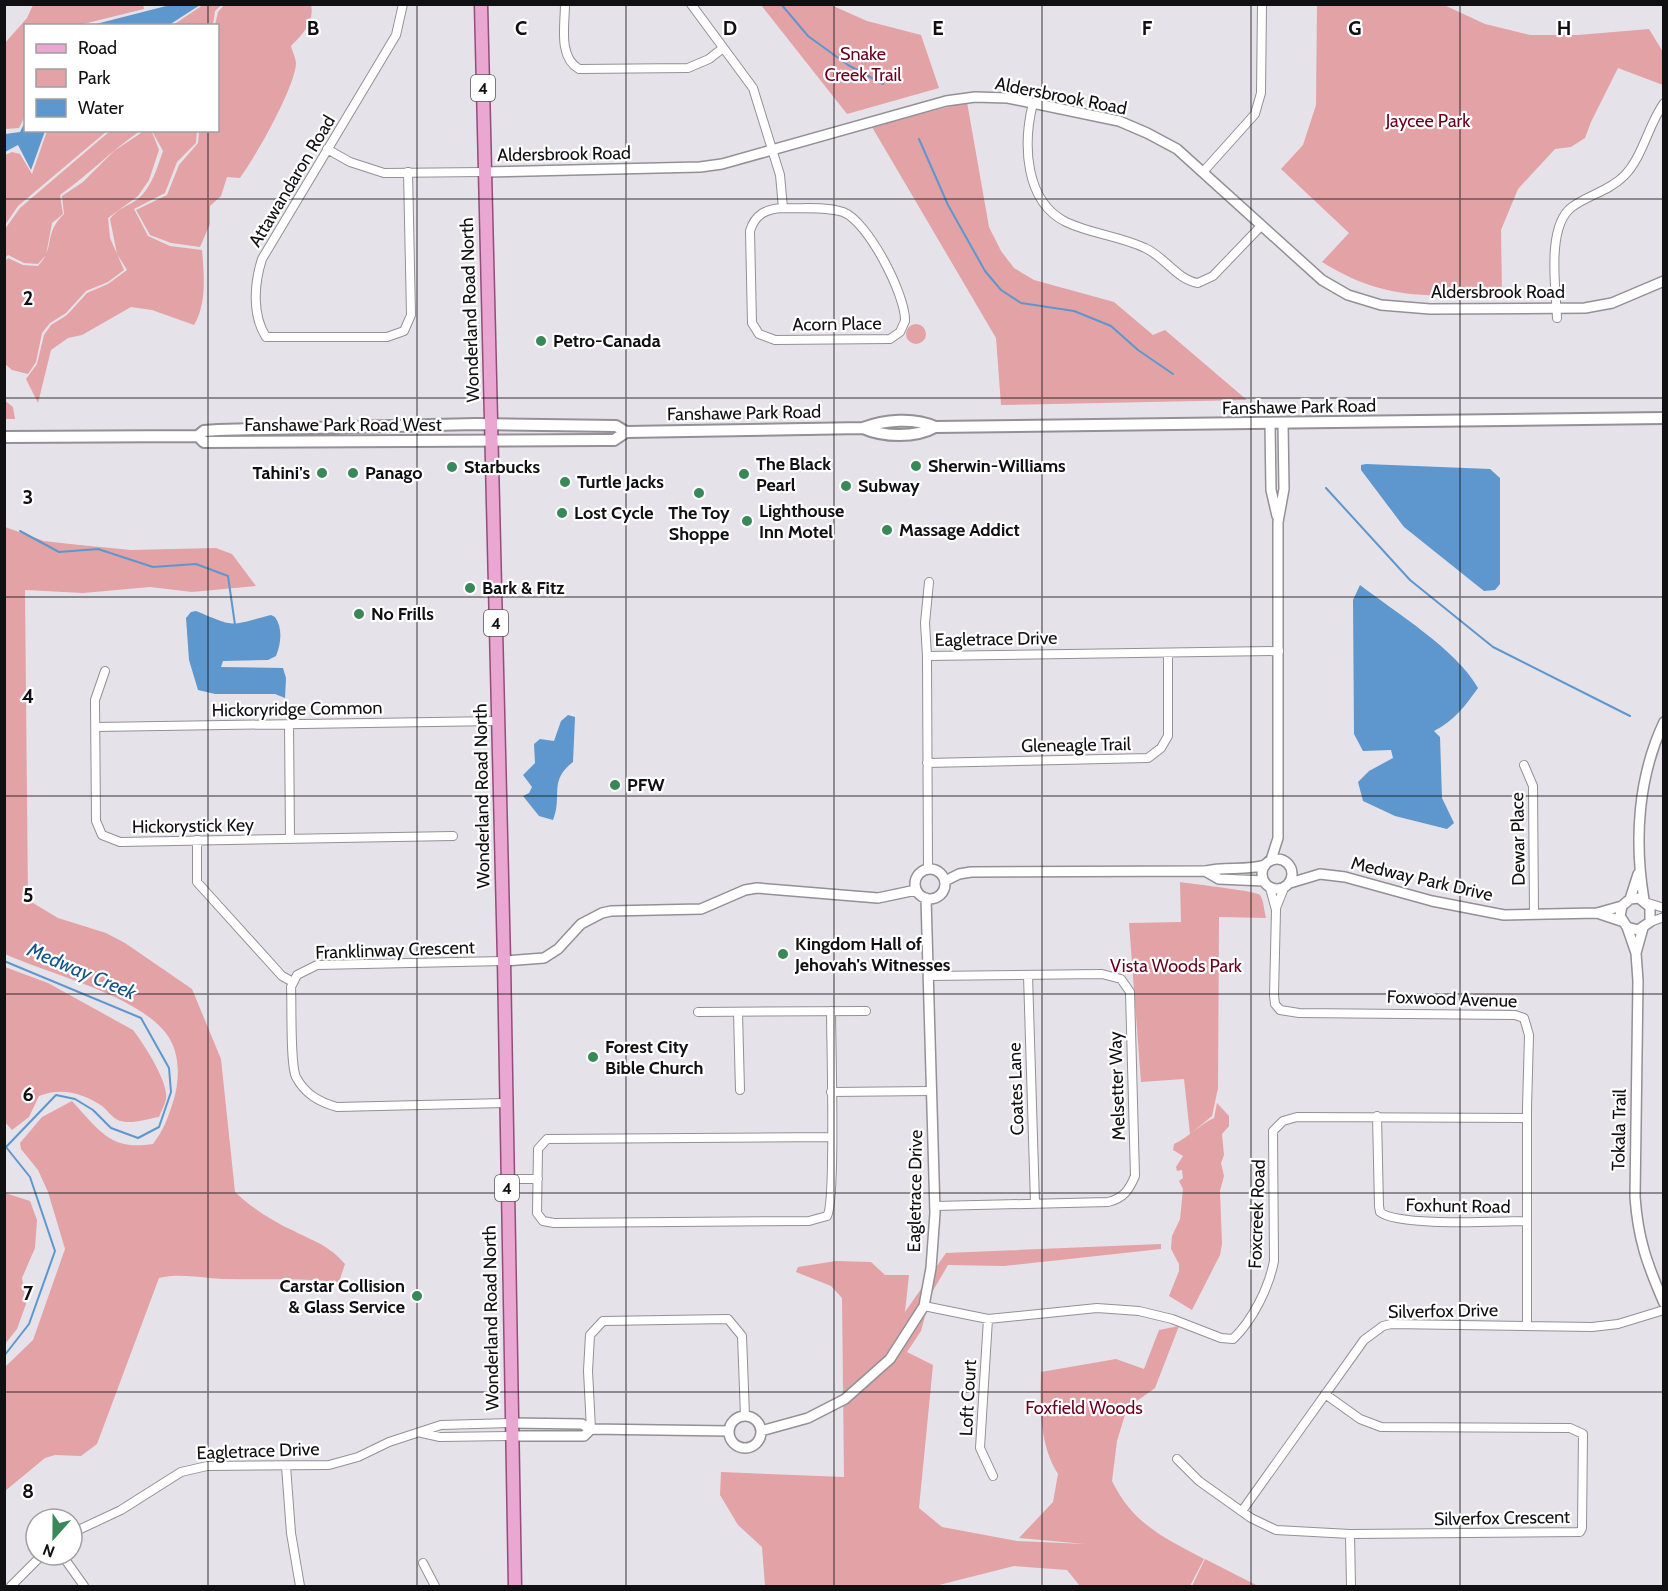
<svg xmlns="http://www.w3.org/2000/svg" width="1668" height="1591" font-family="Cabin,sans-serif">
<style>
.green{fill:#e3a2a6}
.water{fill:#5d97ce}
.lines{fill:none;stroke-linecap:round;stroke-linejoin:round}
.stream{stroke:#5d97ce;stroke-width:2}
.minor-casing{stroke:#939096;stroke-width:10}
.tertiary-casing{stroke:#939096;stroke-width:12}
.secondary-casing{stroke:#939096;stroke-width:14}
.primary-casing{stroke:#944c7b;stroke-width:15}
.minor{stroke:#fff;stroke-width:8}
.tertiary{stroke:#fff;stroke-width:9}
.secondary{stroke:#fff;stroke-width:10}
.primary{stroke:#e9a7d2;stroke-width:12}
.grid{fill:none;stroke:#100f11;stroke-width:1.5;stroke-opacity:0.55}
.poi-dot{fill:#398857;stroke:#fff;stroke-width:2}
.labels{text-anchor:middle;stroke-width:4.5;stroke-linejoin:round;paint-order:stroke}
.shield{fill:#fff;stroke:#585758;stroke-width:1.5}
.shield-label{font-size:16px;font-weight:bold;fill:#100f11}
.park-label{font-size:18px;fill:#67001e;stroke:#fff}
.street-label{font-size:18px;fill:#100f11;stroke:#fff}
.poi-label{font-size:18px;font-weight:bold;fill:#100f11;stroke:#fff;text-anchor:start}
.water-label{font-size:20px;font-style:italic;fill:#135488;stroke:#fff}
.grid-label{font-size:20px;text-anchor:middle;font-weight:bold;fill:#100f11;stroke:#fff;stroke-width:4.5;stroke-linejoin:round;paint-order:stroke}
</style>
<rect width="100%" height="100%" fill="#e6e2e9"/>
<path class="green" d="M 33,5 L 143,4 L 144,9 L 79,25 L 26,26 L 25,116 L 19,128 L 5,129 L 5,43 L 27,18 Z
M 203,5 L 221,5 L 215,11 L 213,25 L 173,25 Z
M 224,5 L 311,5 C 315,22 302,35 291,46 C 292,51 296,58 296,64 C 294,89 256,156 240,178 L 227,177 L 221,196 L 210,206 L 210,224 L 200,247 L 171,243 L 150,235 L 136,210 L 167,195 L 179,165 L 198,143 L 199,131 L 218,130 L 218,26 L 215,25 L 218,12 Z
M 761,5 L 831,5 L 867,21 L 921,35 L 939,88 L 847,114 Z
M 1317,5 L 1444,5 L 1485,24 L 1530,35 L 1578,35 L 1649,29 L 1663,52 L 1663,85 L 1618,68 L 1591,122 L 1585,138 L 1571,147 L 1555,149 L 1518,189 L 1501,230 L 1502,294 C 1430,296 1386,302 1322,262 L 1349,233 L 1281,169 L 1303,145 L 1316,105 Z
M 967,102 L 989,227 L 1001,251 L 1014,268 L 1034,280 L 1114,302 L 1153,335 L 1165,330 L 1247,400 L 1001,405 L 996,338 L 872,127 Z
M 47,131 L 107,131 L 18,206 L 5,225 L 5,155 L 12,152 L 20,154 L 32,174 Z
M 110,131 L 140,131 C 112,150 88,175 60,195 L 63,214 L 52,223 L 46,255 L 38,264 L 24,263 L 8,255 L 5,258 L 5,229 L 20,208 Z
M 144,131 L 152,132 L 159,150 L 149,180 L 138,196 L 108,218 L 110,238 L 124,270 L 108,282 L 86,291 L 66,313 L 50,323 L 42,333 L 36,362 L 28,374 L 12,370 L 5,364 L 5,261 L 8,258 L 23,265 L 38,266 C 56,247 43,234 64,214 L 62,196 L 83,182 L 114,151 Z
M 152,131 L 197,131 L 196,143 L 177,162 L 165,193 L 134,209 L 148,236 L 170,246 L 202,250 C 204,274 207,304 194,325 L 152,310 L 131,307 L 82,335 L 68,338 L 51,350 L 38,403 L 26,379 L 37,364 L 44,335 L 51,325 L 67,315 L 87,293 L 108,284 L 127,270 L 117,254 L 110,219 C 117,209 128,206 138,199 C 152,187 157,168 163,151 Z
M906 334a10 10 0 1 1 20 0a10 10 0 1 1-20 0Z
M 4,400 L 13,407 L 15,419 L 5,419 Z
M 5,527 L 44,541 L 70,544 L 131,550 L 216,548 L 232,554 L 256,586 L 192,592 L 150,587 L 83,593 L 25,590 L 28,900 L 58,918 L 106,933 L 125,943 L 192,989 L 221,1059 L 235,1192 C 252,1208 273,1222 294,1231 C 317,1243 327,1244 345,1264 L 339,1282 C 300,1278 262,1280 223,1279 C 201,1278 180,1273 159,1278 L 97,1444 L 81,1456 L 55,1455 L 45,1458 L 5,1491 L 5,1367 L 33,1340 L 65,1249 L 48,1192 L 38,1170 L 21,1149 L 20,1143 L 42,1117 L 72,1101 C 99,1130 110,1151 153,1144 C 163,1131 168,1118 173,1102 C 180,1081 181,1051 165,1032 C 134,994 51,975 5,954 Z
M 1180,882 C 1192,884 1257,891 1260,895 C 1264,901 1264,911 1266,918 L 1219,917 L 1218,1088 L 1212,1116 L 1190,1134 L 1184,1079 L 1141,1082 L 1129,923 L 1181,922 Z
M 5,967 L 48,983 L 133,1030 C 143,1043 169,1082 166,1099 C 165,1105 161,1111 159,1117 C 147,1119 127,1126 116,1119 C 111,1116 107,1110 102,1106 C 84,1093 60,1087 39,1096 L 29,1117 L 12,1130 L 4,1121 Z
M 1217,1103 L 1229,1116 L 1229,1126 L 1222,1134 L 1224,1155 L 1221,1163 L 1224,1176 L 1220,1191 L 1222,1244 L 1220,1255 L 1192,1310 L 1169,1296 L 1179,1271 L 1179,1264 L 1171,1249 L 1172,1236 L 1180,1219 L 1183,1189 L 1179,1181 L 1183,1178 L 1182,1170 L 1177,1171 L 1176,1167 L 1183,1156 L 1173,1150 L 1174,1144 C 1189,1137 1199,1125 1214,1118 Z
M 5,1193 L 30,1201 L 37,1220 L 35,1248 L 22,1278 L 26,1304 L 17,1329 L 5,1344 Z
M 1161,1244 L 1161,1249 L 1004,1266 L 948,1265 L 931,1294 L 921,1331 L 907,1352 L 933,1365 L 919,1508 L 942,1527 L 1017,1541 L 1085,1544 L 1019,1538 L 1053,1502 L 1058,1474 C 1039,1444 1040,1406 1041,1372 L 1116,1359 L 1144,1369 L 1159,1330 L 1179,1326 L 1155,1388 L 1127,1408 L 1117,1441 L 1112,1481 C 1133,1524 1163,1537 1204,1559 L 1190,1586 L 1080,1586 L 1067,1570 L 1014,1566 L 935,1586 L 765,1586 L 762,1547 L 738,1525 L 720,1495 L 721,1472 L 844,1477 L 842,1298 L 831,1286 L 796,1272 L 798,1267 L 836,1261 L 871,1262 L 885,1275 L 909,1275 L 905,1312 L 946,1253 Z
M 1205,1559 L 1258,1586 L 1192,1586 Z"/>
<path class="water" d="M 174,4 L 200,5 L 169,25 L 92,25 Z
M 25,122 L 26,130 L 45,131 L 31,170 L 18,145 L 5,152 L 5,134 L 20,132 Z
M 1366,464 L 1490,469 L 1500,478 L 1500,584 L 1495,590 L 1484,591 L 1404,527 L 1361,470 L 1361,465 Z
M 1360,585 C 1395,612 1457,650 1478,688 C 1465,706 1454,721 1434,731 L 1440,737 L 1442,798 L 1454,823 L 1447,829 L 1395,816 L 1363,801 L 1358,782 L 1369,771 L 1393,758 L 1391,750 L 1363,751 L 1354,734 L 1353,600 Z
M 196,611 C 237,628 228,626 271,615 L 275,617 C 283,628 281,644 276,656 L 268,660 L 223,661 L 221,667 L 283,668 L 286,678 L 285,698 L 275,694 L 215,694 L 198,690 L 189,660 L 186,618 L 191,612 Z
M 568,715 L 575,717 L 573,762 C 548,781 563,796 553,820 L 539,816 L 523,796 L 529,793 L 532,787 L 523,775 L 535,763 L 534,744 L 540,739 L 554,741 L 561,721 Z"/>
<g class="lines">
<path class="stream" d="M 781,4 L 808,36 L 848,65 L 883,84
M 919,139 L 948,205 L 985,271 L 1001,290 L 1021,303 L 1074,311 L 1111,326 L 1138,350 L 1173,374
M 1326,488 L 1410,580 L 1493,647 L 1630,716
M 20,531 L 59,552 L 98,549 L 153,567 L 196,564 L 228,576 L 235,625
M 4,961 L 141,1018 L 169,1068 L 171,1092 L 159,1127 L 138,1138 L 111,1128 L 93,1110 L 75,1099 L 56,1095 L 6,1147 L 30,1177 L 55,1251 L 29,1324 L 4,1356"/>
<defs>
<path id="minor" d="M 403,4 L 396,35 L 262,259 C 254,284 252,315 266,337 L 387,337 L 404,331 L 411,315 L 408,172
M 565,4 C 565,25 558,57 579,69 L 688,68 L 709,59 L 723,48
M 691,4 L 753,88 L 780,175 L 783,208
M 1033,103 C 1023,143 1024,201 1066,222 C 1091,234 1120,236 1145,248 C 1164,256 1177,280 1198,283 L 1213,276 L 1261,226
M 327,149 L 350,162 L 384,173 L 484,172
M 1203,172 L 1255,114 L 1261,93 L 1262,4
M 783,208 C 802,209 825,206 843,212 C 868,221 906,296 905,321 L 900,332 L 890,339 L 775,340 L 759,334 L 752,323 L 750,231 C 755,214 766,209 783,208 Z
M 1557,318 C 1556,290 1546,226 1572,207 C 1588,195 1609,191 1624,176 C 1643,157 1648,125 1664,103
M 927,656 L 925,623 L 929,582
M 105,671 L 95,700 L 96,821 L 102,835 L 120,842 L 453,836
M 289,724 L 290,839
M 96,727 L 498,721
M 927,763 L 1148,758 L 1161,748 L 1168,736 L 1168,653
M 1524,765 L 1533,786 L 1534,914
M 197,840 L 197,882 L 282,976 L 293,982
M 928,869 L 927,656 L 1279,651
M 1270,888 L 1276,910 L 1274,995 L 1275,1004 L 1280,1010 L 1299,1013 L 1515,1015 L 1524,1018 L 1529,1035 L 1527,1108 L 1527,1325
M 1648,903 L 1664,908
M 1276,908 L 1284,888
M 1650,922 L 1664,917
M 504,961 L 317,965 L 297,975 L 291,987 C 292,1005 290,1064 296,1077 C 305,1094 319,1102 337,1107 L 505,1103
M 1028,975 L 1035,1203
M 928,976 L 1102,974 L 1121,979 L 1130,992 L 1135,1176 C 1129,1190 1124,1198 1108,1202 L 935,1206
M 831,1011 C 831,1039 836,1204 827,1216 L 809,1221 L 554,1223 L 543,1221 L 537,1213 L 538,1149 L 547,1139 L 832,1137
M 698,1012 L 866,1011
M 738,1012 L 740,1090
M 831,1092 L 932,1091
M 1377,1116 L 1379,1206 L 1380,1212 C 1398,1227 1498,1221 1527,1221
M 507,1179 L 538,1179
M 924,1306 L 988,1319 L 1097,1308 L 1139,1311 L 1172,1319 L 1221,1338 L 1233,1339 C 1253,1320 1269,1287 1274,1261 L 1273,1131 L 1283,1121 L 1297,1117 L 1527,1118
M 988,1319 L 980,1448 L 993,1476
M 591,1429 L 588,1371 L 590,1335 L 603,1321 L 728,1319 L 742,1336 L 745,1416
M 422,1433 L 440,1437 L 511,1436
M 1177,1459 L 1199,1481 L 1251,1518 L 1276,1530 L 1350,1534 L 1580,1532 L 1582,1528 L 1583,1434 L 1570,1428 L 1381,1427 L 1360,1419 L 1325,1394
M 286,1466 L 291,1533 L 300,1586
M 1242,1511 L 1364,1340 L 1383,1326 L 1391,1324 L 1592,1327 L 1618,1324 L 1664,1310
M 72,1533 L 121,1510 L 181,1472 L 207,1466 L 329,1465 L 358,1457 L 389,1442 L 441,1425 L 510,1423
M 1350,1534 L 1351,1586
M 62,1555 L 84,1586
M 423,1563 L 435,1586
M 11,1586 L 42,1555"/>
<path id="tertiary" d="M 484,172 L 700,167 L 722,164 L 946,101 L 975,97 L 1008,98 L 1119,121 L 1147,133 L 1177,149 L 1322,280 L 1348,295 L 1381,305 L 1430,309 L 1585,308 L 1612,303 L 1664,281
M 1270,424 L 1271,490 L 1277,516
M1262 874a15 15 0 1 1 30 0a15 15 0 1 1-30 0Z
M 1271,860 L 1278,838 L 1278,522 L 1284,489 L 1283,423
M915 884a15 15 0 1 1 30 0a15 15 0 1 1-30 0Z
M 1205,871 L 1219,879 L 1264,881
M 945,881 L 959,874 L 971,872 L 1205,871 C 1225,866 1246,871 1265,865
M 1290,883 L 1320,874 L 1345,877 L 1432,901 L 1504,915 L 1597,913 L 1622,906 L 1630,899 L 1639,898 L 1650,907 L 1650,922 L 1638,930 L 1627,927 L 1620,916 L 1622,906
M 1630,899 L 1638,874
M 1644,900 C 1634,840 1638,777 1664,722
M 1597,913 L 1621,921
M 1627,927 L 1636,953 L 1638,981 L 1635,1197 C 1638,1239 1647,1264 1664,1303
M 1636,953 L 1643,928
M 504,961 L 544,958 L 558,949 L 581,924 L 602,913 L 611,911 L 701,909 L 745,890 L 757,888 L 878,898 L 916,890
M729 1432a16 16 0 1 1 32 0a16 16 0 1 1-32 0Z
M 510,1423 L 582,1424 L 591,1429 L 729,1431
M 761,1431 L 808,1418 L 845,1399 L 890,1359 L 924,1306 L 931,1268 L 935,1213 L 926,898
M 511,1436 L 584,1436 L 591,1429"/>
<path id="secondary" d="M 863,428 C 883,437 916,438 935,427
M 198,436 L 204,442 L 604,440 L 614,440 L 626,432 L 863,428 C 884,420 914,417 935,427 L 1664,418
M 4,437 L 198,436 L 204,431 L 218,430 L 476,424 L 616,426 L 626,432"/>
<path id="primary" d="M 481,4 L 504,961 L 515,1586"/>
</defs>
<use href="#minor" class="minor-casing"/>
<use href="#tertiary" class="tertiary-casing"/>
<use href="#secondary" class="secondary-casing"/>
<use href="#primary" class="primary-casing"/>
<use href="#minor" class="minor"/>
<use href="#tertiary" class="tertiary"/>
<use href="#secondary" class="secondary"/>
<use href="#primary" class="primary"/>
</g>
<path class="grid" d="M 208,4 L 208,26M 417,4 L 417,1586M 626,4 L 626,1586M 834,4 L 834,1586M 1042,4 L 1042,1586M 1251,4 L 1251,1586M 1460,4 L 1460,1586M 208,130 L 208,1586M 4,199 L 1664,199M 4,398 L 1664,398M 4,597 L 1664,597M 4,796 L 1664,796M 4,994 L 1664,994M 4,1193 L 1664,1193M 4,1392 L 1664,1392"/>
<g class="poi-dot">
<circle cx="541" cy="341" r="6"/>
<circle cx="916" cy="466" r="6"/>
<circle cx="452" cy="467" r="6"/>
<circle cx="322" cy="473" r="6"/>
<circle cx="353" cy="473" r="6"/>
<circle cx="744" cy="474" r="6"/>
<circle cx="565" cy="482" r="6"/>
<circle cx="846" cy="486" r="6"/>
<circle cx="699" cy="493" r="6"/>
<circle cx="562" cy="513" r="6"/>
<circle cx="747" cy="521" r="6"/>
<circle cx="887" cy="530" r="6"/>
<circle cx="470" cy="588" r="6"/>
<circle cx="359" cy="614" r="6"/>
<circle cx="615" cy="785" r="6"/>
<circle cx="783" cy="954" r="6"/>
<circle cx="593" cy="1057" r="6"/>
<circle cx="417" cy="1296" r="6"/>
</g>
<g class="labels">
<g class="shield">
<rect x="471" y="75" width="24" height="26" rx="4.5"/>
<rect x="484" y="610" width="24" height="26" rx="4.5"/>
<rect x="495" y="1175" width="24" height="26" rx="4.5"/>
</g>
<g class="shield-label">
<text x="483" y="94">4</text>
<text x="496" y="629">4</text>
<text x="507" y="1194">4</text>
</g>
<g class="park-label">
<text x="863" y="60">Snake<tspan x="863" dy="21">Creek Trail</tspan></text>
<text x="1428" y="127">Jaycee Park</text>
<text x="1176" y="972">Vista Woods Park</text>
<text x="1084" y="1414">Foxfield Woods</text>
</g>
<g class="street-label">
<text transform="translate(1061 96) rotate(11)" y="6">Aldersbrook Road</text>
<text transform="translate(564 154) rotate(-1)" y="6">Aldersbrook Road</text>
<text transform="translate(292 181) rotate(-59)" y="6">Attawandaron Road</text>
<text x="1498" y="298">Aldersbrook Road</text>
<text transform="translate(470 310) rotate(-92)" y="6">Wonderland Road North</text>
<text transform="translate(837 324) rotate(-1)" y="6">Acorn Place</text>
<text transform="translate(1299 407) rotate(-1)" y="6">Fanshawe Park Road</text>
<text transform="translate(744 413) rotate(-1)" y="6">Fanshawe Park Road</text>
<text x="343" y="431">Fanshawe Park Road West</text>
<text transform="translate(996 639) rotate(-1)" y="6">Eagletrace Drive</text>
<text transform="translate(297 709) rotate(-1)" y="6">Hickoryridge Common</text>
<text transform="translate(1076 745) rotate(-1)" y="6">Gleneagle Trail</text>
<text transform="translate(482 796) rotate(-91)" y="6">Wonderland Road North</text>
<text transform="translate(193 826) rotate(-1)" y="6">Hickorystick Key</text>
<text transform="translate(1518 839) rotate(-91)" y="6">Dewar Place</text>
<text transform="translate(1422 879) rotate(13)" y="6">Medway Park Drive</text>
<text transform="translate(395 950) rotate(-2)" y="6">Franklinway Crescent</text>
<text transform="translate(1452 999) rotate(2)" y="6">Foxwood Avenue</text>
<text transform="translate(1117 1086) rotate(-92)" y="6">Melsetter Way</text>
<text transform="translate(1016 1089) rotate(-92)" y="6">Coates Lane</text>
<text transform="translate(1619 1130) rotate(-89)" y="6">Tokala Trail</text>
<text transform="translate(915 1191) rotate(-89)" y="6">Eagletrace Drive</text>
<text transform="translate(1458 1206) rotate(1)" y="6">Foxhunt Road</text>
<text transform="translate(1257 1214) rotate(-88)" y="6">Foxcreek Road</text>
<text transform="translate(1443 1311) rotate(-1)" y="6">Silverfox Drive</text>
<text transform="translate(491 1318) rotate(-91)" y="6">Wonderland Road North</text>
<text transform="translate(968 1398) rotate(-87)" y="6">Loft Court</text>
<text transform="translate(258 1451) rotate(-2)" y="6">Eagletrace Drive</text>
<text transform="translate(1502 1518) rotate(-1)" y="6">Silverfox Crescent</text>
</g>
<g class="poi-label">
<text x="553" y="347">Petro-Canada</text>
<text x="756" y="470">The Black<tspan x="756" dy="21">Pearl</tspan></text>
<text x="928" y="472">Sherwin-Williams</text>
<text x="464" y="473">Starbucks</text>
<text x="310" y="479" text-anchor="end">Tahini's</text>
<text x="365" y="479">Panago</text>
<text x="577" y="488">Turtle Jacks</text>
<text x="858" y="492">Subway</text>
<text x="759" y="517">Lighthouse<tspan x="759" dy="21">Inn Motel</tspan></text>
<text x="574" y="519">Lost Cycle</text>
<text x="699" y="519" text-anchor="middle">The Toy<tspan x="699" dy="21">Shoppe</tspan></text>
<text x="899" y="536">Massage Addict</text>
<text x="482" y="594">Bark &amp; Fitz</text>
<text x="371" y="620">No Frills</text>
<text x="627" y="791">PFW</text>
<text x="795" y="950">Kingdom Hall of<tspan x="795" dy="21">Jehovah's Witnesses</tspan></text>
<text x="605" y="1053">Forest City<tspan x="605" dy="21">Bible Church</tspan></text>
<text x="405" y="1292" text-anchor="end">Carstar Collision<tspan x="405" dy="21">&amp; Glass Service</tspan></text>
</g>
<g class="water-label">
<text transform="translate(82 971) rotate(23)" y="7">Medway Creek</text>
</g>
</g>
<g class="grid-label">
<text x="313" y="35">B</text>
<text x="521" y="35">C</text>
<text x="730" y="35">D</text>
<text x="938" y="35">E</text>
<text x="1147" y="35">F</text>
<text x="1355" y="35">G</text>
<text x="1564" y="35">H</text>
<text x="28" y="305">2</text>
<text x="28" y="504">3</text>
<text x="28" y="703">4</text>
<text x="28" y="902">5</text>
<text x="28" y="1101">6</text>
<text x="28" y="1300">7</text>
<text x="28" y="1498">8</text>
</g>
<rect width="1668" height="1591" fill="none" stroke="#100f11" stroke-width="12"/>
<rect x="24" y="24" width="195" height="108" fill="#ffffff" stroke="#9f9fa0" stroke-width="1.5"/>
<rect x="36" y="44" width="30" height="9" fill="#e9a7d2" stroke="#9f9fa0" stroke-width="1.5"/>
<text x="78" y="54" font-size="18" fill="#100f11">Road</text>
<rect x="36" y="69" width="30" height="18" fill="#e3a2a6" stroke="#9f9fa0" stroke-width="1.5"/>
<text x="78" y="84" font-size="18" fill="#100f11">Park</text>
<rect x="36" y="99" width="30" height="18" fill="#5d97ce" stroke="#9f9fa0" stroke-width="1.5"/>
<text x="78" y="114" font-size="18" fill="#100f11">Water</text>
<g transform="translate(54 1537) rotate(201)"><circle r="28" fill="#ffffff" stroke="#9f9fa0" stroke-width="1.5"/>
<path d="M0-4.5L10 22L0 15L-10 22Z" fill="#398857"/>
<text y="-9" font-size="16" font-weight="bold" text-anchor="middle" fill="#100f11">N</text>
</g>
</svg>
